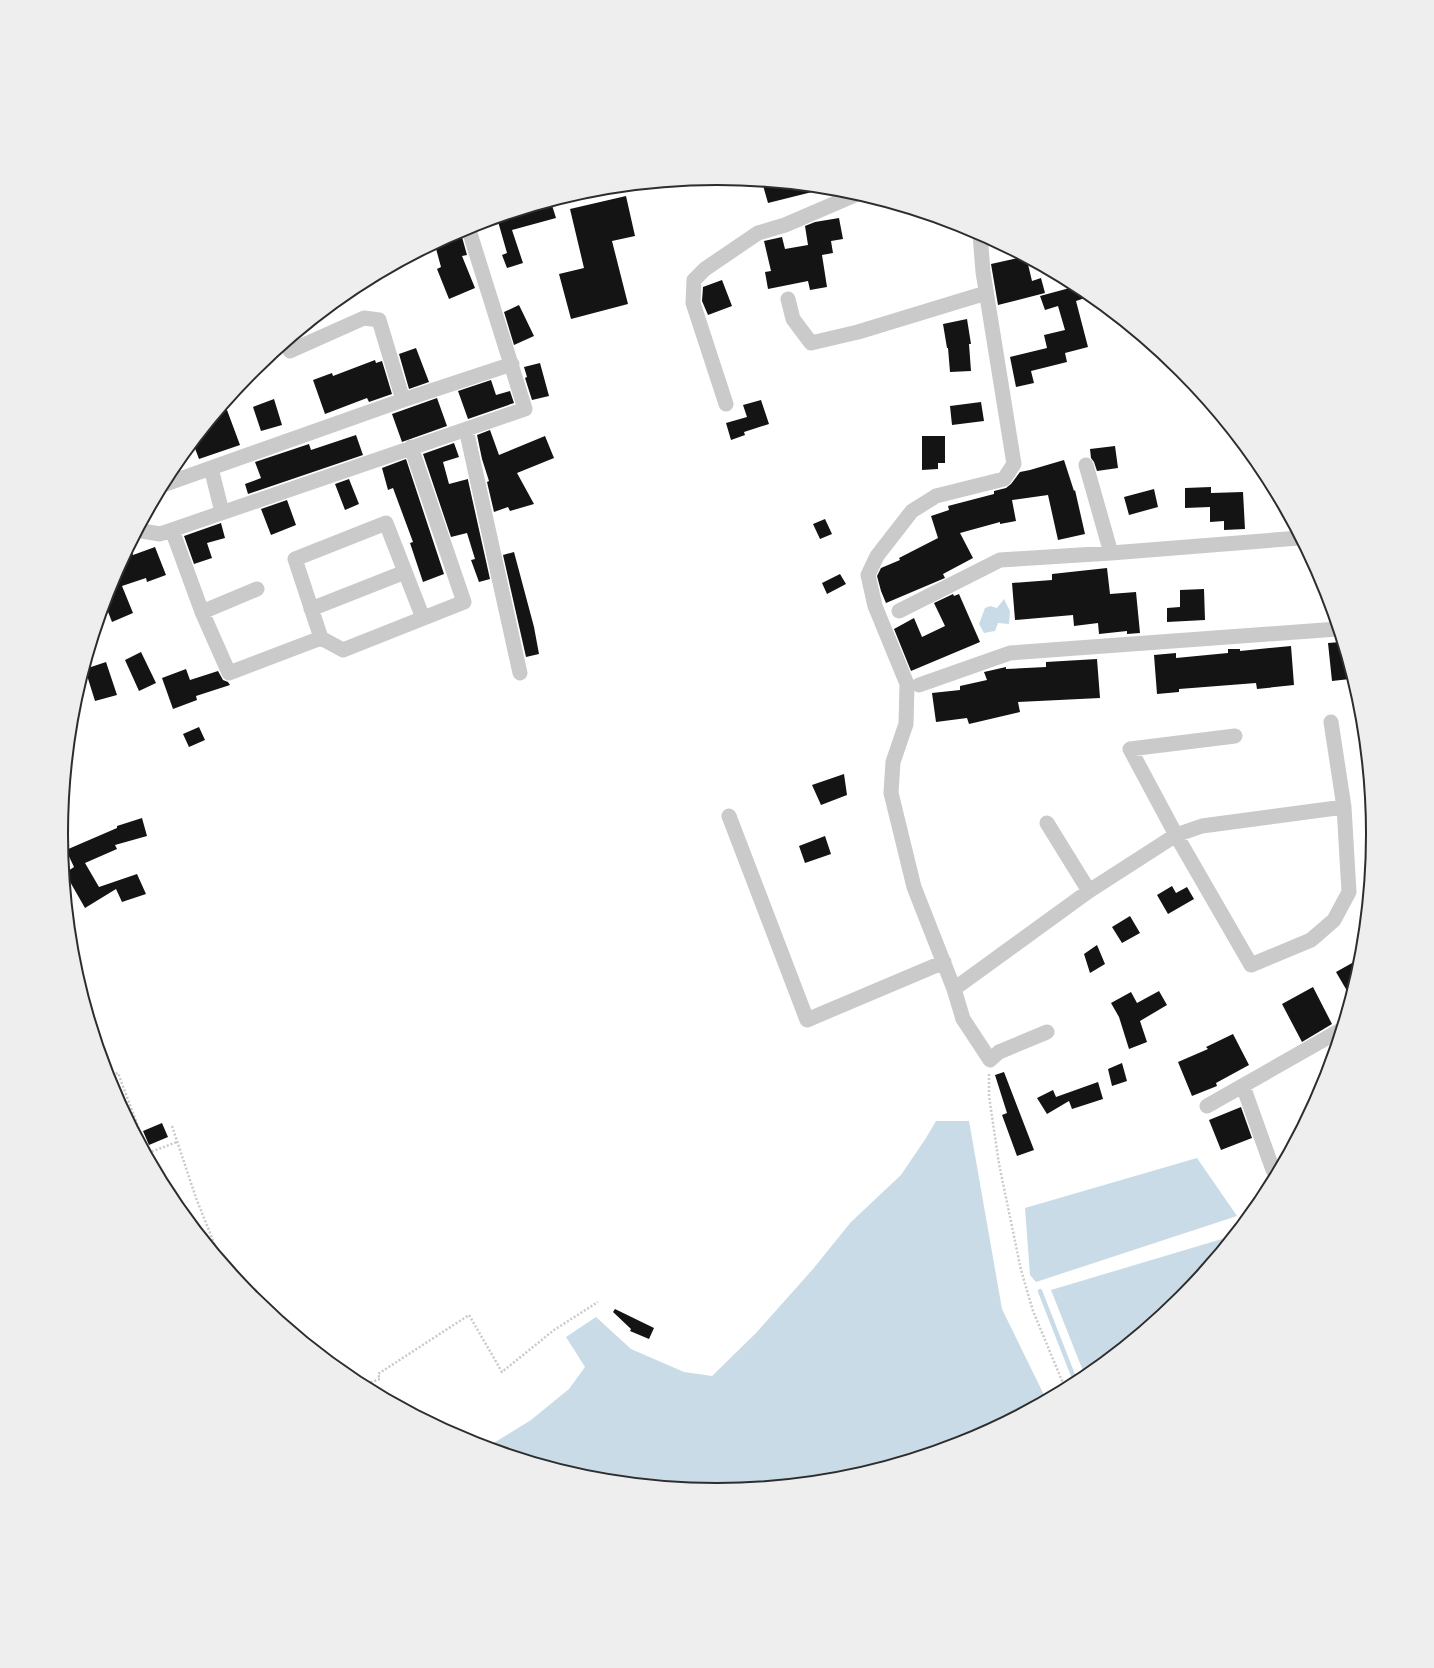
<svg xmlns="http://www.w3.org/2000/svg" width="1434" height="1668" font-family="Roboto,sans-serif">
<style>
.water{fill:#c9dbe7}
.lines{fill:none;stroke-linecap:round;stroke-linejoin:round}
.stream{stroke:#c9dbe7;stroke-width:4.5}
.building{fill:#141414}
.path{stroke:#cacaca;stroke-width:2.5;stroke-dasharray:2 2;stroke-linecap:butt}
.minor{stroke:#cacaca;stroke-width:15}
.rim{fill:none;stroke:#2d2d2d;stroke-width:2}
</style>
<rect width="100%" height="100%" fill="#fff"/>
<path class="water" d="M 1004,599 L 1010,611 L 1009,624 L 998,623 L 995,631 L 984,633 L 979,624 L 985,608 L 990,606 L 997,608 Z
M 936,1121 L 969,1121 L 1002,1309 L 1046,1399 L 968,1440 L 845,1477 L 717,1490 L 589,1477 L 485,1446 L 492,1444 L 531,1420 L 569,1389 L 585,1367 L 566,1337 L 596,1317 L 631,1349 L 684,1372 L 712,1376 L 756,1333 L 813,1269 L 851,1222 L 901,1175 L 926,1138 Z
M 1197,1158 L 1237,1216 L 1036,1282 L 1030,1275 L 1025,1208 Z
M 1232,1236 L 1181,1298 L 1085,1376 L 1051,1290 Z"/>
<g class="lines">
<path class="stream" d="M 1040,1291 L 1076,1383"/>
</g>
<path class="building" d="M 762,182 L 820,188 L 820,190 L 768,203 Z
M 626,196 L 635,236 L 612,241 L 628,304 L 571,319 L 559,274 L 584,268 L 570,209 Z
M 551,202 L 556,218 L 512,230 L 523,263 L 507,268 L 502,255 L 507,253 L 497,218 Z
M 839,218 L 843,239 L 831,241 L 833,253 L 822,255 L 827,287 L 810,290 L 808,281 L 768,289 L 765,272 L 771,271 L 764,241 L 782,237 L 785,249 L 808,245 L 805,226 L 815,222 Z
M 453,235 L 454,237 L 462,237 L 467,255 L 462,256 L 475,288 L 449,299 L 437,269 L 441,267 L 435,245 Z
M 1022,257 L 1027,260 L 1032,281 L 1041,278 L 1045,293 L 998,305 L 991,264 Z
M 722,280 L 732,306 L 708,315 L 702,301 L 703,287 Z
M 1077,286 L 1083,290 L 1085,298 L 1076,301 L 1088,347 L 1065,353 L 1067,362 L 1031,371 L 1034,383 L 1016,387 L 1010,357 L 1047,348 L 1044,335 L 1065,330 L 1058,306 L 1045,310 L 1040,296 Z
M 519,305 L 534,336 L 514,345 L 504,312 Z
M 967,319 L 971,344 L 969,344 L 971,371 L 950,372 L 948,348 L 947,348 L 943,324 Z
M 416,348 L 429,382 L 409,389 L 399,354 Z
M 375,360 L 376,363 L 382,361 L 392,394 L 369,402 L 367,398 L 325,414 L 313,380 L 332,373 L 333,376 Z
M 540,363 L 549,396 L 532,400 L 525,378 L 527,377 L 524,367 Z
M 491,380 L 496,395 L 510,391 L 514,403 L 468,419 L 458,391 Z
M 437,398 L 447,426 L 402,442 L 392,414 Z
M 274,399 L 282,425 L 261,431 L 253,407 Z
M 761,400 L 769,424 L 744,432 L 745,435 L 731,440 L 726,423 L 747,417 L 743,405 Z
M 981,402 L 984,421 L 952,425 L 950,406 Z
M 227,410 L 240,445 L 199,459 L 193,443 L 219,412 Z
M 490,430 L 499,455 L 545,436 L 554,458 L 517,473 L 534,504 L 510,511 L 508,507 L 494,512 L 487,482 L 489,481 L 482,459 L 477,435 Z
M 356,435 L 363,455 L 248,494 L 245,484 L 261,478 L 255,462 L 309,444 L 311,450 Z
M 922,436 L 945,436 L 945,463 L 938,463 L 938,469 L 922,470 Z
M 454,443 L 459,457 L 443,462 L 449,484 L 468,479 L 468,480 L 490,579 L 479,582 L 471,560 L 475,559 L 467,533 L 451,537 L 423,454 Z
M 1115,446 L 1118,468 L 1097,471 L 1094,462 L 1091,458 L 1090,449 Z
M 406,459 L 444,574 L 423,582 L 410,543 L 413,542 L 393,488 L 388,490 L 382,468 Z
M 1064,460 L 1074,491 L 1075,490 L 1085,534 L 1058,540 L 1048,495 L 1012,500 L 1016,521 L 1000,524 L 1000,522 L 960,533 L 973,558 L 943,574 L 945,578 L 886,603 L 881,591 L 877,576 L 881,568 L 900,560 L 899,558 L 938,538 L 931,516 L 949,510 L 948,506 L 994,494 L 994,491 L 1006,488 L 1011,484 L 1020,472 L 1030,470 Z
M 349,479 L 359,504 L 345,510 L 335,484 Z
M 1211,487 L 1211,493 L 1243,492 L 1245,529 L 1224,530 L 1224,521 L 1210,522 L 1210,507 L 1185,508 L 1185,488 Z
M 1154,489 L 1158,507 L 1129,515 L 1124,497 Z
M 287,500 L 296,525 L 271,535 L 261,509 Z
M 825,519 L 832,534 L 820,539 L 813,524 Z
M 221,523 L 225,538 L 207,543 L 212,558 L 194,564 L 184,536 Z
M 130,547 L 133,555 L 155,547 L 166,575 L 147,582 L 146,578 L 122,586 L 133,613 L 112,622 L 105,604 L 111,583 Z
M 514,552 L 534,627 L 539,654 L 526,657 L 503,555 Z
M 1107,568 L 1110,594 L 1136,592 L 1140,633 L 1127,634 L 1127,631 L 1099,634 L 1098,623 L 1074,626 L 1073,615 L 1015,620 L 1012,583 L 1052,580 L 1052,574 Z
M 840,574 L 846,584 L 827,594 L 822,583 Z
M 1204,589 L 1205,620 L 1167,622 L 1167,608 L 1180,607 L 1180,590 Z
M 953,594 L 954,596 L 959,594 L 980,642 L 911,671 L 894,629 L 914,618 L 922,637 L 945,626 L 934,603 Z
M 1341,642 L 1349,667 L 1350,679 L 1332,681 L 1328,643 Z
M 1291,646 L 1294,685 L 1257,689 L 1256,683 L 1179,689 L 1179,692 L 1157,694 L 1154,655 L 1176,653 L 1176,658 L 1228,653 L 1228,649 L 1240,649 L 1240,651 Z
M 141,652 L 156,683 L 139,691 L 125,660 Z
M 1097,659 L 1100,698 L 1018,702 L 1020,712 L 969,724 L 967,718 L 936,722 L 932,693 L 960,690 L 960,686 L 987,680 L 984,672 L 1006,667 L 1006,669 L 1046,667 L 1046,662 Z
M 106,662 L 117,695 L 95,701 L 85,669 Z
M 186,669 L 190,680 L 218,671 L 223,680 L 228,682 L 230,685 L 196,696 L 197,700 L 173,709 L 162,678 Z
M 199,727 L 205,740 L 189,747 L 183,734 Z
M 844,774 L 847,795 L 821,805 L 812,785 Z
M 142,818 L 147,836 L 115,845 L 117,849 L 85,863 L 99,887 L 137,874 L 146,894 L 122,902 L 116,889 L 85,908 L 65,873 L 74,867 L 66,850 L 117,828 L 117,826 Z
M 825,836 L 831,854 L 805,863 L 799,846 Z
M 1172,886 L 1176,893 L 1187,887 L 1194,899 L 1168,914 L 1157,895 Z
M 1130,916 L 1140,933 L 1122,943 L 1112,927 Z
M 1097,945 L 1105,964 L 1090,973 L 1084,954 Z
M 1361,958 L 1360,962 L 1350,996 L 1336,972 Z
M 1313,987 L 1332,1024 L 1302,1042 L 1282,1004 Z
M 1159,991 L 1167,1005 L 1140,1021 L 1147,1042 L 1129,1049 L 1119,1017 L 1111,1003 L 1131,992 L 1137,1003 Z
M 1233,1034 L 1249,1065 L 1216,1083 L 1217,1086 L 1192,1096 L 1178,1062 L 1208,1049 L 1206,1047 Z
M 1122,1063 L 1127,1081 L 1112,1086 L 1108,1069 Z
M 1004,1072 L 1034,1150 L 1017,1156 L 1002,1115 L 1007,1113 L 995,1075 Z
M 1098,1082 L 1103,1099 L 1072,1109 L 1069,1101 L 1047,1114 L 1037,1098 L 1053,1090 L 1056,1097 Z
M 1241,1107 L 1252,1138 L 1221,1150 L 1209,1120 Z
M 162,1123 L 168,1137 L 149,1145 L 143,1131 Z
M 615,1309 L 654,1328 L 649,1339 L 630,1331 L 631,1329 L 613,1312 Z"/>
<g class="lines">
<path class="path" d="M 989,1074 L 989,1096 L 999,1164 L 1021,1270 L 1033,1311 L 1065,1388
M 108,1076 L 118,1073 L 148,1153 L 177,1142
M 172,1126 L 196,1198 L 220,1258
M 363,1385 L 380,1379 L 378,1374 L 469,1315 L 502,1372 L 554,1330 L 598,1302"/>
<path class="minor" d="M 980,234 L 983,272 L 1014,464 L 1004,479 L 936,496 L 912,511 L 877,556 L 868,575 L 875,606 L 907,684 L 906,724 L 893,762 L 891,793 L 914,887 L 954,989 L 963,1019 L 990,1060 L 999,1052 L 1047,1032
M 788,299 L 793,319 L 811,343 L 858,332 L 986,293
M 290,351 L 364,318 L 379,320 L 403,400
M 726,404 L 693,303 L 694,280 L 705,269 L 758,233 L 785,225 L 857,194
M 466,429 L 520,673
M 411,447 L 464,602 L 343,650 L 321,638 L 295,559 L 386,523 L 423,618
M 1086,465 L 1111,553
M 211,468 L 222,512
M 163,485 L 403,400 L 512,364
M 140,528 L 142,531 L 160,534 L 525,409 L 468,227
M 172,530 L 202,612
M 257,589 L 202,612 L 229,673 L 321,638
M 311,609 L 405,572
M 899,611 L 1000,560 L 1111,553 L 1299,538
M 919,685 L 1010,653 L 1337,629
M 1235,736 L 1130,749 L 1176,835 L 1251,965 L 1311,940 L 1334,920 L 1349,892 L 1344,807 L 1331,722
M 729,816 L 807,1020 L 944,962
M 1047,823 L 1089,891
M 954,989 L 1089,891 L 1176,835 L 1202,826 L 1344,807
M 1243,1086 L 1273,1170 L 1276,1173
M 1207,1106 L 1339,1031"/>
</g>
<path d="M0 0H1434V1668H0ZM68 834a649 649 0 1 1 1298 0a649 649 0 1 1-1298 0Z" fill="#eee" fill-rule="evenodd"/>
<path class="rim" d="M68 834a649 649 0 1 1 1298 0a649 649 0 1 1-1298 0Z"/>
</svg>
